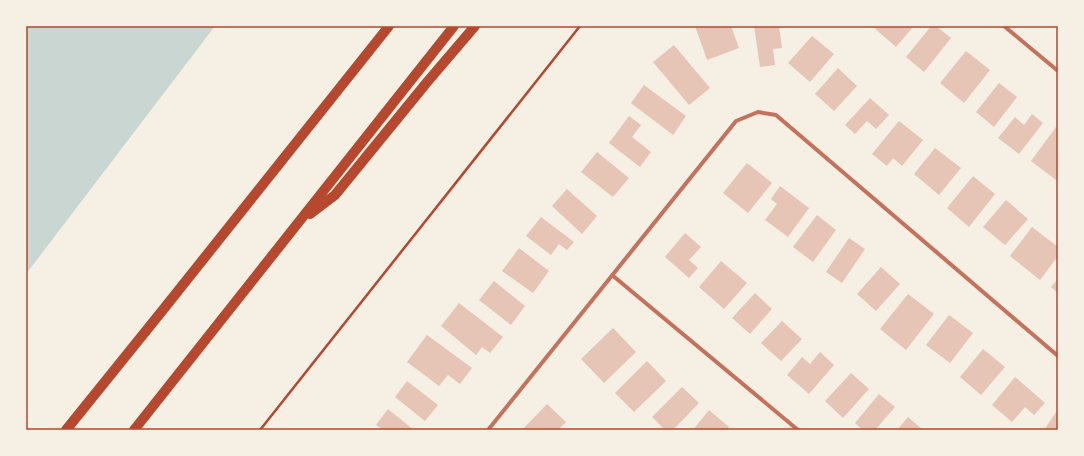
<svg xmlns="http://www.w3.org/2000/svg" width="1084" height="456" font-family="'Fira Sans Condensed',sans-serif">
<style>
.water{fill:#c9d6d2}
.building{fill:#e6c5b7}
.lines{fill:none;stroke-linecap:round;stroke-linejoin:round}
.path{stroke:#b5482f;stroke-width:2.5}
.minor{stroke:#c5725c;stroke-width:4}
.primary{stroke:#b5482f;stroke-width:10}
.neatline{fill:none;stroke:#b5482f;stroke-width:1.5}
</style>
<rect width="100%" height="100%" fill="#f6efe4"/>
<path class="water" d="M 26,26 L 215,26 L 26,274 Z"/>
<path class="building" d="M 695,26 L 731,26 L 739,48 L 707,60 Z
M 754,26 L 779,26 L 782,48 L 773,49 L 775,65 L 760,67 Z
M 872,26 L 914,26 L 896,47 Z
M 931,26 L 936,26 L 951,38 L 924,72 L 906,57 Z
M 812,36 L 834,54 L 810,82 L 788,63 Z
M 674,45 L 710,88 L 689,105 L 653,62 Z
M 966,51 L 990,70 L 964,103 L 940,83 Z
M 838,68 L 857,86 L 834,111 L 815,94 Z
M 999,83 L 1017,97 L 994,127 L 976,112 Z
M 644,85 L 686,116 L 673,135 L 631,103 Z
M 870,98 L 889,115 L 876,129 L 867,121 L 855,134 L 845,125 Z
M 1032,114 L 1043,123 L 1019,154 L 998,138 L 1015,117 L 1024,125 Z
M 629,116 L 641,125 L 632,137 L 651,152 L 640,167 L 609,143 Z
M 899,121 L 923,140 L 902,166 L 893,158 L 887,166 L 872,154 Z
M 1056,127 L 1058,128 L 1058,177 L 1056,180 L 1031,161 Z
M 935,148 L 961,168 L 939,195 L 914,174 Z
M 597,152 L 629,178 L 613,197 L 581,172 Z
M 747,163 L 772,183 L 748,213 L 723,193 Z
M 973,176 L 995,194 L 969,227 L 947,208 Z
M 780,186 L 809,208 L 788,237 L 765,220 L 777,204 L 771,199 Z
M 567,189 L 597,216 L 582,234 L 552,206 Z
M 1006,200 L 1028,219 L 1005,245 L 983,227 Z
M 817,215 L 836,230 L 813,262 L 793,247 Z
M 541,217 L 574,242 L 567,250 L 559,244 L 551,255 L 526,236 Z
M 1032,227 L 1058,247 L 1058,256 L 1040,280 L 1010,256 Z
M 685,233 L 701,247 L 689,260 L 698,268 L 689,278 L 665,257 Z
M 849,238 L 865,249 L 842,283 L 826,272 Z
M 519,248 L 549,271 L 533,293 L 502,271 Z
M 721,261 L 747,283 L 724,309 L 699,287 Z
M 881,267 L 900,284 L 876,311 L 857,294 Z
M 1058,279 L 1058,293 L 1051,287 Z
M 494,281 L 525,306 L 511,325 L 479,300 Z
M 755,293 L 772,309 L 750,334 L 732,318 Z
M 908,294 L 934,314 L 906,350 L 880,329 Z
M 459,303 L 503,337 L 490,353 L 482,347 L 476,355 L 441,326 Z
M 949,315 L 973,333 L 950,363 L 926,345 Z
M 782,321 L 802,339 L 781,361 L 761,343 Z
M 613,328 L 636,352 L 604,383 L 581,359 Z
M 427,335 L 472,368 L 460,384 L 448,375 L 439,386 L 407,362 Z
M 983,349 L 1005,367 L 981,395 L 960,377 Z
M 820,352 L 834,365 L 809,394 L 787,375 L 802,357 L 810,364 Z
M 647,361 L 666,381 L 634,412 L 615,393 Z
M 851,373 L 869,389 L 843,418 L 825,401 Z
M 1015,377 L 1045,403 L 1034,415 L 1025,407 L 1012,422 L 992,405 Z
M 407,381 L 438,405 L 425,421 L 395,397 Z
M 682,387 L 699,403 L 673,430 L 665,430 L 652,417 Z
M 879,394 L 895,407 L 875,430 L 863,430 L 855,423 Z
M 547,404 L 566,422 L 558,430 L 522,430 Z
M 388,409 L 414,430 L 383,430 L 376,425 Z
M 1058,409 L 1058,430 L 1044,430 Z
M 709,410 L 729,427 L 727,430 L 693,430 Z
M 908,417 L 923,430 L 897,430 Z"/>
<g class="lines">
<path class="path" d="M 260,430 L 580,26"/>
<path class="minor" d="M 1004,26 L 1058,71
M 612,275 L 798,430
M 488,430 L 736,121 L 758,112 L 776,115 L 1058,356"/>
<path class="primary" d="M 310,214 L 335,195 L 428,81 L 475,26
M 66,430 L 162,311 L 389,26
M 134,430 L 454,26"/>
</g>
<rect width="1084" height="456" fill="none" stroke="#f6efe4" stroke-width="54"/>
<rect x="27" y="27" width="1030" height="402" class="neatline"/>
</svg>
